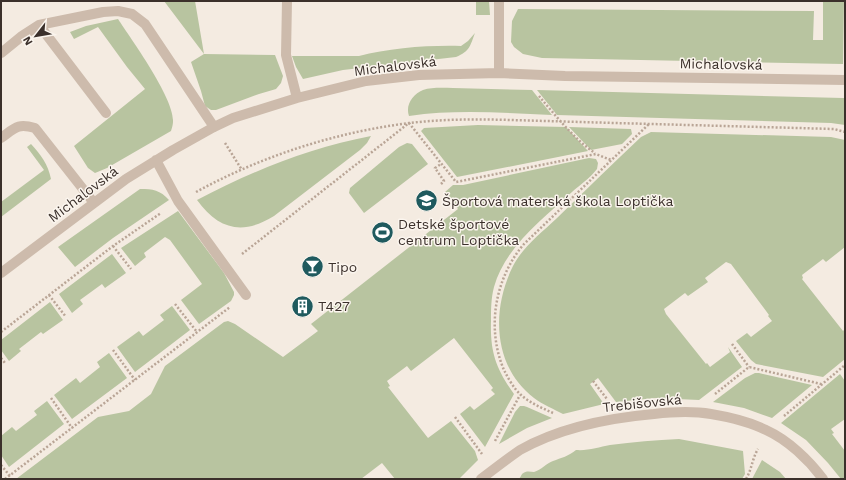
<svg xmlns="http://www.w3.org/2000/svg" width="846" height="480" font-family="'Work Sans',sans-serif">
<style>
.green{fill:#b8c4a0}
.lines{fill:none;stroke-linecap:round;stroke-linejoin:round}
.path{stroke:#b9a596;stroke-width:2.5;stroke-dasharray:2 2;stroke-linecap:butt}
.minor{stroke:#cdbbac;stroke-width:10}
.labels{text-anchor:middle;stroke-width:3;stroke-linejoin:round;paint-order:stroke}
.street-label{font-size:14px;fill:#3b302b;stroke:#fbf5ee}
.poi-label{font-size:14px;fill:#3b302b;stroke:#fbf5ee;text-anchor:start}
</style>
<rect width="100%" height="100%" fill="#f4ebe1"/>
<path class="green" d="M 164,1 L 195,1 L 204,54 L 275,55 L 283,76 L 281,83 L 276,89 L 259,94 L 216,110 L 211,110 L 205,106 L 201,91 L 191,62 L 204,54 Z
M 476,1 L 489,1 L 490,15 L 476,15 Z
M 823,1 L 844,1 L 843,64 L 542,58 L 523,54 L 514,47 L 511,42 L 512,21 L 518,9 L 814,11 L 813,40 L 823,40 Z
M 118,19 C 131,39 175,99 173,122 C 173,124 172,128 171,131 L 107,168 L 95,173 L 88,168 L 74,146 L 145,89 L 127,67 L 98,27 L 74,39 L 70,32 L 86,26 Z
M 475,33 C 470,46 470,51 456,57 L 343,70 L 303,79 L 296,67 L 292,56 L 359,56 C 389,48 430,45 461,46 L 468,41 Z
M 453,88 L 532,90 L 552,115 C 505,113 456,109 409,116 C 405,105 413,94 423,90 C 432,87 444,88 453,88 Z
M 537,90 L 843,98 L 845,98 L 845,125 L 831,123 L 557,115 Z
M 478,125 L 566,127 L 588,151 L 457,177 L 421,131 L 424,128 Z
M 569,127 L 631,129 L 632,134 L 622,144 L 591,150 Z
M 651,132 L 831,137 L 845,140 L 845,247 L 826,262 L 823,259 L 802,275 L 803,278 L 802,279 L 843,331 L 845,329 L 845,359 L 823,377 L 756,364 L 751,360 L 736,341 L 747,333 L 751,337 L 772,321 L 768,316 L 769,315 L 731,264 L 726,262 L 705,278 L 708,282 L 688,296 L 685,293 L 664,309 L 666,314 L 706,364 L 707,363 L 710,367 L 730,352 L 728,347 L 742,367 L 699,400 L 655,398 L 616,402 L 598,378 L 590,384 L 604,404 L 563,414 C 554,409 543,405 534,398 C 493,367 491,310 513,266 C 522,248 541,233 556,219 C 584,192 612,164 641,137 Z
M 371,136 L 367,143 L 360,150 L 274,216 C 242,236 218,229 197,200 C 252,171 309,148 371,136 Z
M 407,143 L 412,144 L 428,164 L 364,213 L 349,193 L 350,188 L 399,147 Z
M 31,144 C 41,155 48,164 51,179 L 1,217 L 1,202 L 44,170 L 27,147 Z
M 589,158 L 596,159 L 598,163 L 597,169 C 590,178 580,185 572,192 C 543,219 505,247 494,287 C 491,298 491,310 491,321 C 490,352 496,369 514,394 L 485,447 L 460,414 L 470,406 L 474,410 L 495,394 L 491,390 L 493,388 L 454,338 L 411,371 L 407,366 L 387,381 L 390,386 L 388,387 L 428,438 L 451,421 L 475,451 L 478,460 L 459,479 L 395,479 L 382,463 L 361,479 L 16,479 L 98,417 L 129,411 L 151,394 L 165,366 L 224,322 L 228,321 L 235,324 L 283,357 L 318,331 L 311,324 L 458,209 L 445,192 L 453,185 L 463,185 Z
M 140,189 C 153,189 160,190 169,200 L 113,238 L 75,267 L 58,247 Z
M 178,211 L 224,273 L 234,292 L 234,295 L 231,301 L 199,324 L 181,300 L 202,284 L 170,240 L 165,237 L 144,253 L 146,257 L 135,266 L 121,248 Z
M 112,254 L 126,273 L 105,288 L 102,284 L 80,300 L 83,304 L 72,313 L 59,294 Z
M 50,302 L 63,320 L 43,334 L 41,332 L 19,349 L 21,351 L 9,361 L 1,350 L 1,340 Z
M 172,306 L 190,330 L 135,372 L 117,347 L 139,331 L 143,336 L 164,320 L 160,315 Z
M 109,353 L 127,378 L 72,419 L 54,395 L 76,378 L 80,383 L 100,367 L 97,362 Z
M 755,373 L 759,373 L 812,385 L 772,418 L 744,408 L 713,402 L 745,378 Z
M 840,374 L 845,381 L 845,419 L 831,429 L 834,433 L 832,434 L 845,451 L 845,479 L 841,479 L 828,463 L 806,440 L 781,423 Z
M 47,401 L 64,424 L 9,467 L 1,455 L 1,436 L 12,427 L 16,431 L 37,415 L 34,411 Z
M 520,406 L 524,406 L 527,407 L 552,418 L 527,428 L 499,444 L 515,412 Z
M 679,439 L 743,451 L 745,474 L 742,479 L 519,479 C 520,478 522,474 522,474 C 527,470 530,472 534,472 C 541,470 547,463 553,461 C 561,458 569,456 576,450 C 588,451 599,447 610,445 C 633,442 656,440 679,439 Z
M 762,460 L 780,472 L 786,479 L 752,479 Z"/>
<g class="lines">
<path class="path" d="M 539,96 C 555,115 575,140 595,153
M 225,143 L 242,170
M 441,184 L 444,181 L 435,168 L 441,164
M 196,192 C 262,156 336,132 410,123 C 443,119 477,119 511,120 C 546,121 580,122 615,123 C 688,125 761,127 834,129 L 845,132
M 113,246 L 131,269
M 242,254 L 409,123 L 456,182 L 596,154 L 611,160
M 49,295 L 66,317
M 175,304 L 197,332
M 1,332 L 113,246 L 161,213
M 732,344 L 749,367
M 113,350 L 135,380
M 1,358 L 5,363
M 593,381 L 607,399
M 715,394 L 749,367 L 821,384
M 51,398 L 72,428
M 553,413 C 542,408 530,403 521,395 C 514,389 508,378 504,370 C 486,328 495,278 524,244 L 649,124
M 784,416 L 845,365
M 455,417 L 482,454
M 495,441 L 520,395
M 1,465 L 10,476
M 5,479 L 230,307
M 746,479 C 752,469 752,459 758,449"/>
<path class="minor" d="M 287,1 L 286,55 L 297,98
M 499,1 L 499,73
M 39,25 L 106,113
M 1,53 L 22,36 L 39,25 L 103,12 L 118,11 L 132,14 L 145,24 L 214,127
M 1,138 C 15,128 17,123 35,128 L 94,203
M 156,160 L 178,201 L 246,295
M 1,273 L 126,179 L 173,150 L 214,127 L 233,118 L 297,98 L 366,81 L 419,75 L 499,73 L 565,76 L 845,80
M 481,479 C 494,469 507,459 520,450 C 561,427 608,418 654,414 C 672,412 693,411 711,414 C 729,417 750,422 766,430 C 788,440 809,460 823,479"/>
</g>
<defs>
<symbol id="school-disc" viewBox="-11 -11 22 22"><circle r="9.5" fill="#1f5a5e" stroke="#fbf5ee"/><path d="M0-5L7-2L0 1L-7-2ZM-4 1L0 2.5L4 1V4Q0 6-4 4Z" fill="#fff"/></symbol>
<symbol id="stadium-disc" viewBox="-11 -11 22 22"><circle r="9.5" fill="#1f5a5e" stroke="#fbf5ee"/><path d="M0-5a6.5 5 0 1 0 0 10a6.5 5 0 1 0 0-10ZM-3.5-1.8h7v3.6h-7Z" fill="#fff"/></symbol>
<symbol id="bar-disc" viewBox="-11 -11 22 22"><circle r="9.5" fill="#1f5a5e" stroke="#fbf5ee"/><path d="M-6-5H6L.8 .8V4.5H3.5V6h-7V4.5H-.8V.8Z" fill="#fff"/></symbol>
<symbol id="building-disc" viewBox="-11 -11 22 22"><circle r="9.5" fill="#1f5a5e" stroke="#fbf5ee"/><path d="M-4-6H4V6H1V3H-1V6H-4ZM-2.5-4.3h1.7v1.8h-1.7ZM.8-4.3h1.7v1.8H.8ZM-2.5-1h1.7V.8h-1.7ZM.8-1h1.7V.8H.8Z" fill="#fff"/></symbol>
</defs>
<g fill-rule="evenodd">
<use href="#school-disc" x="414" y="188" width="25" height="25"/>
<use href="#stadium-disc" x="370" y="220" width="25" height="25"/>
<use href="#bar-disc" x="300" y="254" width="25" height="25"/>
<use href="#building-disc" x="290" y="294" width="25" height="25"/>
</g>
<g class="labels">
<g class="street-label">
<text transform="translate(721 64) rotate(1)" y="5">Michalovská</text>
<text transform="translate(395 66) rotate(-7)" y="5">Michalovská</text>
<text transform="translate(83 194) rotate(-37)" y="5">Michalovská</text>
<text transform="translate(642 403) rotate(-6)" y="5">Trebišovská</text>
</g>
<g class="poi-label">
<text x="442" y="206">Športová materská škola Loptička</text>
<text x="398" y="229">Detské športové<tspan x="398" dy="16">centrum Loptička</tspan></text>
<text x="328" y="272">Tipo</text>
<text x="318" y="311">T427</text>
</g>
</g>
<rect width="846" height="480" fill="none" stroke="#3b302b" stroke-width="4"/>
<g transform="translate(36 36) rotate(239)" stroke="#fbf5ee" stroke-width="3" paint-order="stroke">
<path d="M0-3L7 15L0 10L-7 15Z" fill="#3b302b"/>
<text y="-6" font-size="11" font-weight="bold" text-anchor="middle" fill="#3b302b">N</text>
</g>
</svg>
